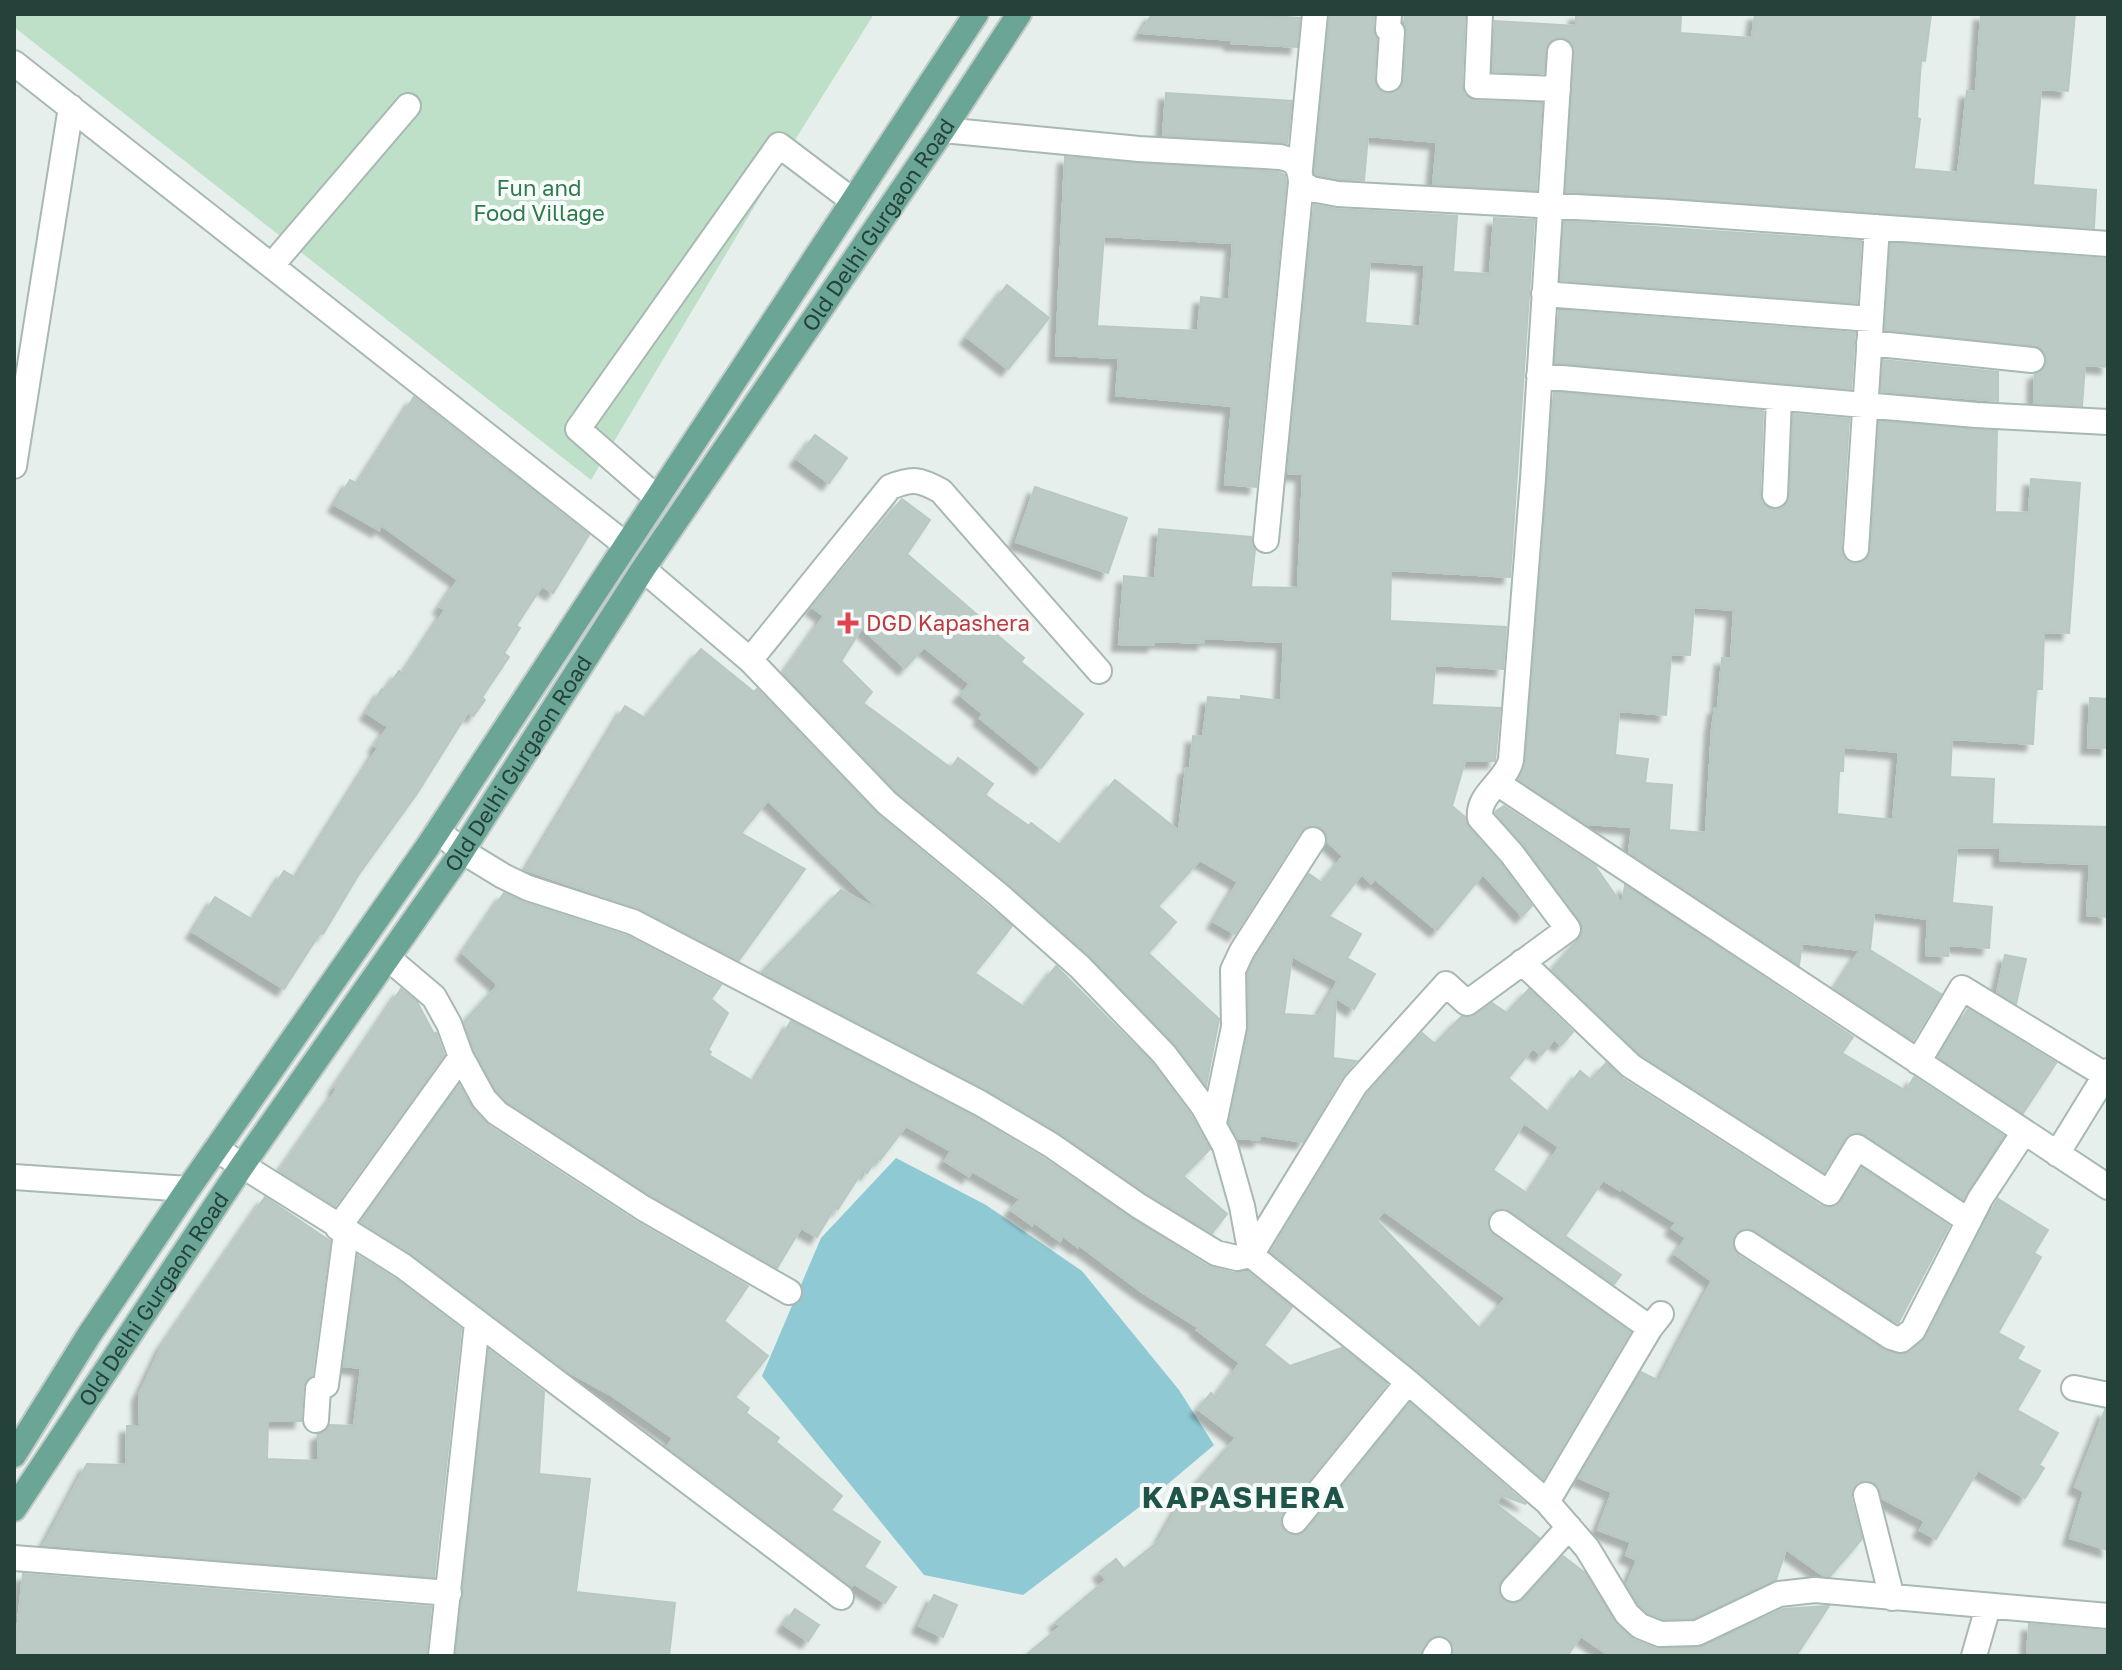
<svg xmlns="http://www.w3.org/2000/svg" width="2122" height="1670" font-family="'Golos Text',sans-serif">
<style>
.green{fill:#bfe0c8}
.water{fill:#8ec9d4}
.building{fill:#bbcac4;stroke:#b8c9c2;stroke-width:2;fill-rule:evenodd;filter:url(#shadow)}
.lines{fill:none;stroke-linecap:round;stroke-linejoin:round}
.minor-casing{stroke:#a8b8b2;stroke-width:28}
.major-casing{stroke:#c2cac8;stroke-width:28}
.minor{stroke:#fff;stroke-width:24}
.major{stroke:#6aa596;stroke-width:24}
.health-dot{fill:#e0444e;stroke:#f7fbf9;stroke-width:3}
.labels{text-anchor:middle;stroke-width:8;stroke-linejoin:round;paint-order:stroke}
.park-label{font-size:22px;fill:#2d7a4b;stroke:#f7fbf9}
.street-label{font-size:22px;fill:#24423a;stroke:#f7fbf9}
.health-label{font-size:22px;fill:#be3a42;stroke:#f7fbf9;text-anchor:start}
.district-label{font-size:30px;font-weight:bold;letter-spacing:2px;fill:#1f5548;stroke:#f7fbf9}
</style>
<defs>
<filter id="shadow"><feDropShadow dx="-7" dy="7" stdDeviation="2" flood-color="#0004"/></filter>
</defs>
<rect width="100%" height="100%" fill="#e6efeb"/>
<path class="green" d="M 14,14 L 874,14 L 778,167 L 591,480 L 14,27 Z"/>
<path class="water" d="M 896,1158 L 986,1205 L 1082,1271 L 1179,1390 L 1214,1445 L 1150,1499 L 1023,1595 L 924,1575 L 762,1376 L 821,1238 Z"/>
<path class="building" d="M 1152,14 L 1238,14 L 1300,18 L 1297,47 L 1231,43 L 1231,40 L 1141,33 Z
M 1330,14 L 1374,14 L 1373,29 L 1377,38 L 1374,79 L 1380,91 L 1389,94 L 1401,88 L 1404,81 L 1407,33 L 1404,14 L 1465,14 L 1462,85 L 1464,94 L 1476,101 L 1542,103 L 1536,190 L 1433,184 L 1437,142 L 1368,136 L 1364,180 L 1340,179 L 1315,174 Z
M 1576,14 L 1681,15 L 1680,33 L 1752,38 L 1755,14 L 1931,14 L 1925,61 L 1921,60 L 1917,118 L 1920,119 L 1914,169 L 1958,173 L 1967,91 L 1976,92 L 1981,14 L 2075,14 L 2068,91 L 2041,89 L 2033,185 L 2096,190 L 2094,228 L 1566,191 L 1574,46 L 1569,40 L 1562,37 L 1554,38 L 1548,43 L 1544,73 L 1493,72 L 1495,21 L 1576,26 Z
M 1166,93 L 1292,101 L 1287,143 L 1163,135 Z
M 1065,157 L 1278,172 L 1285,175 L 1286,182 L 1256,487 L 1225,484 L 1232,406 L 1116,395 L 1119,358 L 1056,355 ZM 1104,236 L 1233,243 L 1229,300 L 1201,297 L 1198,331 L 1097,326 Z
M 1314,205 L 1337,209 L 1457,216 L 1453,272 L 1490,274 L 1494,218 L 1534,220 L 1510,577 L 1391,570 L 1390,621 L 1506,627 L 1503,669 L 1435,665 L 1432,705 L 1500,708 L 1495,761 L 1465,761 L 1452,806 L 1465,817 L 1469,828 L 1500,863 L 1532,906 L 1522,916 L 1483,874 L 1437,930 L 1375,879 L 1371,883 L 1362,874 L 1329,916 L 1361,934 L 1347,958 L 1375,974 L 1354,1009 L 1336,998 L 1333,1058 L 1356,1061 L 1342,1077 L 1303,1142 L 1260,1135 L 1260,1140 L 1238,1138 L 1229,1123 L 1249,1030 L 1248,973 L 1309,874 L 1322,883 L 1343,856 L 1328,842 L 1327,834 L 1322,828 L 1313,825 L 1300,832 L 1235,934 L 1214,922 L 1238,882 L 1200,860 L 1158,906 L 1176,922 L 1148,953 L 1219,1019 L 1206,1086 L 1175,1044 L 1091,957 L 1010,885 L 897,792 L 784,673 L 824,616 L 812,607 L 902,499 L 930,520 L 907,554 L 990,626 L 989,628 L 1024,658 L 1021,662 L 1083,714 L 1041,768 L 980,718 L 983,714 L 960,695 L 970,684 L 924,647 L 905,668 L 862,628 L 841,661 L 872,692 L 863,703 L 951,768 L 958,758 L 993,784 L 985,795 L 1029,826 L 1031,823 L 1060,845 L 1115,780 L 1179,831 L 1186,768 L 1190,768 L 1193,736 L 1203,737 L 1208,697 L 1241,700 L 1241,696 L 1281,701 L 1284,642 L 1204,638 L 1204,643 L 1154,641 L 1154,645 L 1119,644 L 1124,576 L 1155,579 L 1159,529 L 1251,537 L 1255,549 L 1251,587 L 1298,588 L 1303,474 L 1288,473 ZM 1370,261 L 1425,265 L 1420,327 L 1365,323 ZM 1292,956 L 1338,981 L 1318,1016 L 1284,1014 Z
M 1564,221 L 1861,241 L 1857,303 L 1561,280 Z
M 1891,243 L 2108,259 L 2108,367 L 2085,365 L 2082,406 L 2034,403 L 2035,374 L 2044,369 L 2047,362 L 2046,355 L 2040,347 L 1885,330 Z
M 1007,285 L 1049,318 L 1008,369 L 967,337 Z
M 1559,310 L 1855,333 L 1851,389 L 1555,362 Z
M 1883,360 L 1998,372 L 1998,401 L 1881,391 Z
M 1554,392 L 1763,411 L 1760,495 L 1762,503 L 1774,510 L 1783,508 L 1790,496 L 1793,414 L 1849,419 L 1841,548 L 1843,556 L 1854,564 L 1863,562 L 1871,550 L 1879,421 L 1997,431 L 1995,512 L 2029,513 L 2031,479 L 2080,483 L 2069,633 L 2044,632 L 2042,689 L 2036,689 L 2033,744 L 1952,739 L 1950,777 L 1994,779 L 1992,824 L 2108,827 L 2108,917 L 2087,915 L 2090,864 L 2000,860 L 2000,848 L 1957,847 L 1952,903 L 1992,907 L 1989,948 L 1949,945 L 1948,956 L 1926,955 L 1928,919 L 1874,912 L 1870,950 L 1941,994 L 1913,1040 L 1835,989 L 1860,950 L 1802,943 L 1799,965 L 1629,852 L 1632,827 L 1586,824 L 1519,779 L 1526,761 ZM 1694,607 L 1734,610 L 1731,659 L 1722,658 L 1718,708 L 1715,708 L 1712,728 L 1706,833 L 1669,830 L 1672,785 L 1645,783 L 1648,759 L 1615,755 L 1619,711 L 1666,715 L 1671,654 L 1690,655 ZM 1844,747 L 1899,752 L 1893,820 L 1837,814 L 1839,771 L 1843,771 Z
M 414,397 L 589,535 L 553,593 L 542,586 L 516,626 L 520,628 L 504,653 L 509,657 L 482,697 L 485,700 L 473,716 L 468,712 L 418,792 L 359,874 L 323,934 L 320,933 L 284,989 L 193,932 L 215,897 L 253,920 L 284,871 L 296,878 L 378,748 L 375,746 L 388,727 L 367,713 L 382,689 L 385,691 L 399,671 L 403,674 L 445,610 L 440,607 L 458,580 L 381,525 L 379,530 L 335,505 L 350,480 L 358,484 Z
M 815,435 L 847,458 L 829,483 L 797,459 Z
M 1035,487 L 1127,518 L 1108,573 L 1016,542 Z
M 701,649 L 754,692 L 757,689 L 876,813 L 1012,926 L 975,973 L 1024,1007 L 1056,966 L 1153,1064 L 1190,1114 L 1210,1149 L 1183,1176 L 1227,1214 L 1212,1233 L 1147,1193 L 1059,1132 L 988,1090 L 762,972 L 841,890 L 873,907 L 875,905 L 768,800 L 741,833 L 805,869 L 739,960 L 638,908 L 526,870 L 625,706 L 645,718 Z
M 2090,698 L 2108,699 L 2108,748 L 2088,747 Z
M 1504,806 L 1595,866 L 1622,905 L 1625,885 L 1853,1037 L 1842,1053 L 1906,1091 L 1914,1077 L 2004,1136 L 1963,1199 L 1858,1132 L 1851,1133 L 1845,1139 L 1824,1172 L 1640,1054 L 1552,970 L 1581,936 L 1583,927 L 1524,845 L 1495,812 Z
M 504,893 L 523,902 L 627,936 L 721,985 L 711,999 L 728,1013 L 708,1050 L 711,1052 L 709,1055 L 754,1082 L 791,1021 L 973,1116 L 1043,1158 L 1131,1218 L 1208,1266 L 1234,1273 L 1247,1271 L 1292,1307 L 1264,1345 L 1290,1366 L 1342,1348 L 1387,1384 L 1283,1512 L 1281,1526 L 1286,1533 L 1300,1535 L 1307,1530 L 1410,1403 L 1526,1504 L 1501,1495 L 1496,1504 L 1539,1538 L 1499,1585 L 1499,1594 L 1509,1603 L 1517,1603 L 1524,1599 L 1563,1556 L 1585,1573 L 1617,1625 L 1634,1640 L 1655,1648 L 1698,1648 L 1783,1609 L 1829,1606 L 1796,1656 L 1610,1656 L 1581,1636 L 1567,1656 L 1452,1656 L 1452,1643 L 1439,1635 L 1427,1641 L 1420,1656 L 1025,1656 L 1060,1627 L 1056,1622 L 1106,1580 L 1100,1572 L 1116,1559 L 1124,1569 L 1159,1541 L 1183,1498 L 1236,1438 L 1198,1409 L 1211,1393 L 1215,1397 L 1240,1363 L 1197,1330 L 1199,1328 L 1142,1292 L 1079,1245 L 1078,1247 L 1063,1236 L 1060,1241 L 1034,1222 L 1032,1225 L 1011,1210 L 1020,1199 L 972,1171 L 969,1176 L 945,1161 L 951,1151 L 906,1126 L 880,1160 L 877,1158 L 867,1173 L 863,1170 L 838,1209 L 835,1207 L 817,1237 L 801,1228 L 777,1268 L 651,1195 L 507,1101 L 496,1090 L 475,1051 L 464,1022 L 498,985 L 463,953 Z
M 2005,955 L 2026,959 L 2016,1004 L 1997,992 Z
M 401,989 L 417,1002 L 434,1034 L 436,1033 L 444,1055 L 335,1206 L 280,1171 L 337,1089 L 335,1087 Z
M 1529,989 L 1573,1032 L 1561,1045 L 1554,1039 L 1541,1055 L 1533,1048 L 1508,1078 L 1549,1113 L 1580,1071 L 1591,1080 L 1606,1063 L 1623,1079 L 1821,1206 L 1829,1208 L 1837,1206 L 1862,1168 L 1949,1226 L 1898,1323 L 1755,1230 L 1741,1229 L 1734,1236 L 1733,1249 L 1739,1256 L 1886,1351 L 1905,1354 L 1926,1337 L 1998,1199 L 2048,1230 L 2034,1253 L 2041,1257 L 1998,1333 L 2024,1347 L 2017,1359 L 2040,1371 L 2017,1410 L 2058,1433 L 2039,1465 L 2044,1468 L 2025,1498 L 1978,1470 L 1936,1539 L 1920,1530 L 1925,1521 L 1882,1498 L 1876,1484 L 1862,1481 L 1852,1490 L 1851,1498 L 1862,1539 L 1830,1576 L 1824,1576 L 1786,1549 L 1776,1580 L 1693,1618 L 1663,1619 L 1648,1613 L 1639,1604 L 1627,1585 L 1637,1560 L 1626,1555 L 1631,1542 L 1598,1530 L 1612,1492 L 1579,1478 L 1641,1372 L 1659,1381 L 1712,1281 L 1675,1254 L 1686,1238 L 1672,1228 L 1676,1223 L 1621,1188 L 1620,1190 L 1603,1180 L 1565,1236 L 1621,1275 L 1614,1284 L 1511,1211 L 1496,1209 L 1489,1215 L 1488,1228 L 1493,1235 L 1630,1332 L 1543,1479 L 1418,1371 L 1271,1252 L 1367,1094 L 1422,1033 L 1435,1044 L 1461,1017 L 1475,1015 L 1492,1003 L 1507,1013 ZM 1524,1123 L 1559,1147 L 1528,1194 L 1493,1170 ZM 1384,1211 L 1506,1298 L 1480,1329 L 1376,1220 Z
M 1968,1009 L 2056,1063 L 2023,1113 L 1938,1057 Z
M 459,1085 L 473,1109 L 489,1126 L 635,1221 L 748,1286 L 724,1321 L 768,1356 L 735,1397 L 749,1408 L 746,1413 L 779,1438 L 776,1442 L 842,1496 L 831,1510 L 880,1542 L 864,1567 L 896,1587 L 885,1603 L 853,1583 L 852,1586 L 844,1581 L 667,1447 L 673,1438 L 611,1395 L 567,1371 L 412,1254 L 361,1222 Z
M 265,1197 L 330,1241 L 312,1375 L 303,1387 L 301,1421 L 268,1421 L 267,1459 L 318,1461 L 318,1434 L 323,1433 L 330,1425 L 354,1426 L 361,1368 L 344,1366 L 358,1256 L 394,1278 L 461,1329 L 434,1577 L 44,1545 L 87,1464 L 126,1465 L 127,1426 L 140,1426 L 139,1395 L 162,1346 Z
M 489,1350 L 544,1392 L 539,1474 L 590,1479 L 576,1592 L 675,1603 L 669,1656 L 456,1656 Z
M 2105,1410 L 2108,1410 L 2108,1550 L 2070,1538 L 2084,1491 L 2075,1487 Z
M 23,1574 L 431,1607 L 426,1656 L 51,1656 L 15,1652 Z
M 934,1595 L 957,1605 L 943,1637 L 919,1626 Z
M 795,1609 L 819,1625 L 808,1641 L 784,1625 Z
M 2029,1624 L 2108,1631 L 2108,1656 L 2027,1656 Z"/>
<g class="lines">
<defs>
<path id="minor" d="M 1389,14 L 1388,29 L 1392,32 L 1389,79
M 1480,14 L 1477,86 L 1558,89
M 14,63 L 626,545
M 943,130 L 1139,149 L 1280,157 C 1296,160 1300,167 1301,182 L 1311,189 L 1338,194 L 1668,212 L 2108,244
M 1300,169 L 1315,14
M 272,265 L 408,106
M 1544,294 L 1871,319
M 1869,343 L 2032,360
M 1539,376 L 1976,415 L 2108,422
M 14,466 L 71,107
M 1775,495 L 1779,399
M 657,498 L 578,429 L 779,145 L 853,201
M 1266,540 L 1301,182
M 1856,549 L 1877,227
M 643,569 L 750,660 L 887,803 L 1000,896 L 1080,967 L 1164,1054 L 1203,1106 L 1225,1146 L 1242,1206 L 1251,1255 L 1408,1382 L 1547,1502 L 1587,1548 L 1627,1614 L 1640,1626 L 1660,1634 L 1697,1633 L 1779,1594 L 1815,1590 L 2108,1616
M 750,660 L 890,487 C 913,478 919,479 941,491 L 1099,671
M 1497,783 L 2108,1187
M 438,831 L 462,851 L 503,876 L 528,888 L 633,922 L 980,1103 L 1051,1145 L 1139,1206 L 1216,1253 L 1237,1258 L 1251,1255 L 1355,1085 L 1446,984 L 1467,1003 L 1568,929 L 1512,854 L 1480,818 C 1477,794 1506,782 1511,760 L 1533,479 L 1560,52
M 388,958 L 434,997 L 449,1024 L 461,1057 L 484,1099 L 497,1113 L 643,1208 L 789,1292
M 1522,962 L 1631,1066 L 1829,1193 L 1857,1147 L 1969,1221
M 1918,1062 L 1962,988 L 2105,1075
M 1214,1123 L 1234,1027 L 1233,970 L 1242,951 L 1313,840
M 216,1149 L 403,1266 L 841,1597
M 2057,1154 L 2108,1071
M 14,1177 L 188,1189
M 1502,1223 L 1650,1328
M 338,1228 L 461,1057
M 1747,1243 L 1891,1337 L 1901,1340 L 1913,1330 L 1980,1199 L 2024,1132
M 2074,1388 L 2108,1395
M 316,1420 L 318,1389 L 326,1385 L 346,1233
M 1866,1495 L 1892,1598
M 1547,1502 L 1650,1328 L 1661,1314
M 1295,1521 L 1408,1382
M 14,1558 L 449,1593
M 1513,1589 L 1569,1527
M 441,1656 L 477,1323
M 1435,1656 L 1439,1650
M 1974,1656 L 1988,1607"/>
<g id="major">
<path d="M 14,1455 L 89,1335 L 188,1189 L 428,846 L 976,14"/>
<path id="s1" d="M 14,1509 L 242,1166 L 457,859 L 643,569 L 943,130 L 1019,14"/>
</g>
</defs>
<use href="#minor" class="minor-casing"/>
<use href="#major" class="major-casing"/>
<use href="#minor" class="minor"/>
<use href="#major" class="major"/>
</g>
<path class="health-dot" d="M844 611h8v8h8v8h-8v8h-8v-8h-8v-8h8z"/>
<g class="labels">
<g class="park-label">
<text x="539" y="196">Fun and<tspan x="539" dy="25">Food Village</tspan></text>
</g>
<g class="street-label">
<text dy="8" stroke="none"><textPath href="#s1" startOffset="1548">Old Delhi Gurgaon Road</textPath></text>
<text dy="8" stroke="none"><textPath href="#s1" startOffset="900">Old Delhi Gurgaon Road</textPath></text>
<text dy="8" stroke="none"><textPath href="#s1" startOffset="252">Old Delhi Gurgaon Road</textPath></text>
</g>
<g class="health-label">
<text x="866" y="631">DGD Kapashera</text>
</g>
<g class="district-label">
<text x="1244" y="1508">KAPASHERA</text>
</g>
</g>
<rect width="2122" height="1670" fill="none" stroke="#24423a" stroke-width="32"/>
</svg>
